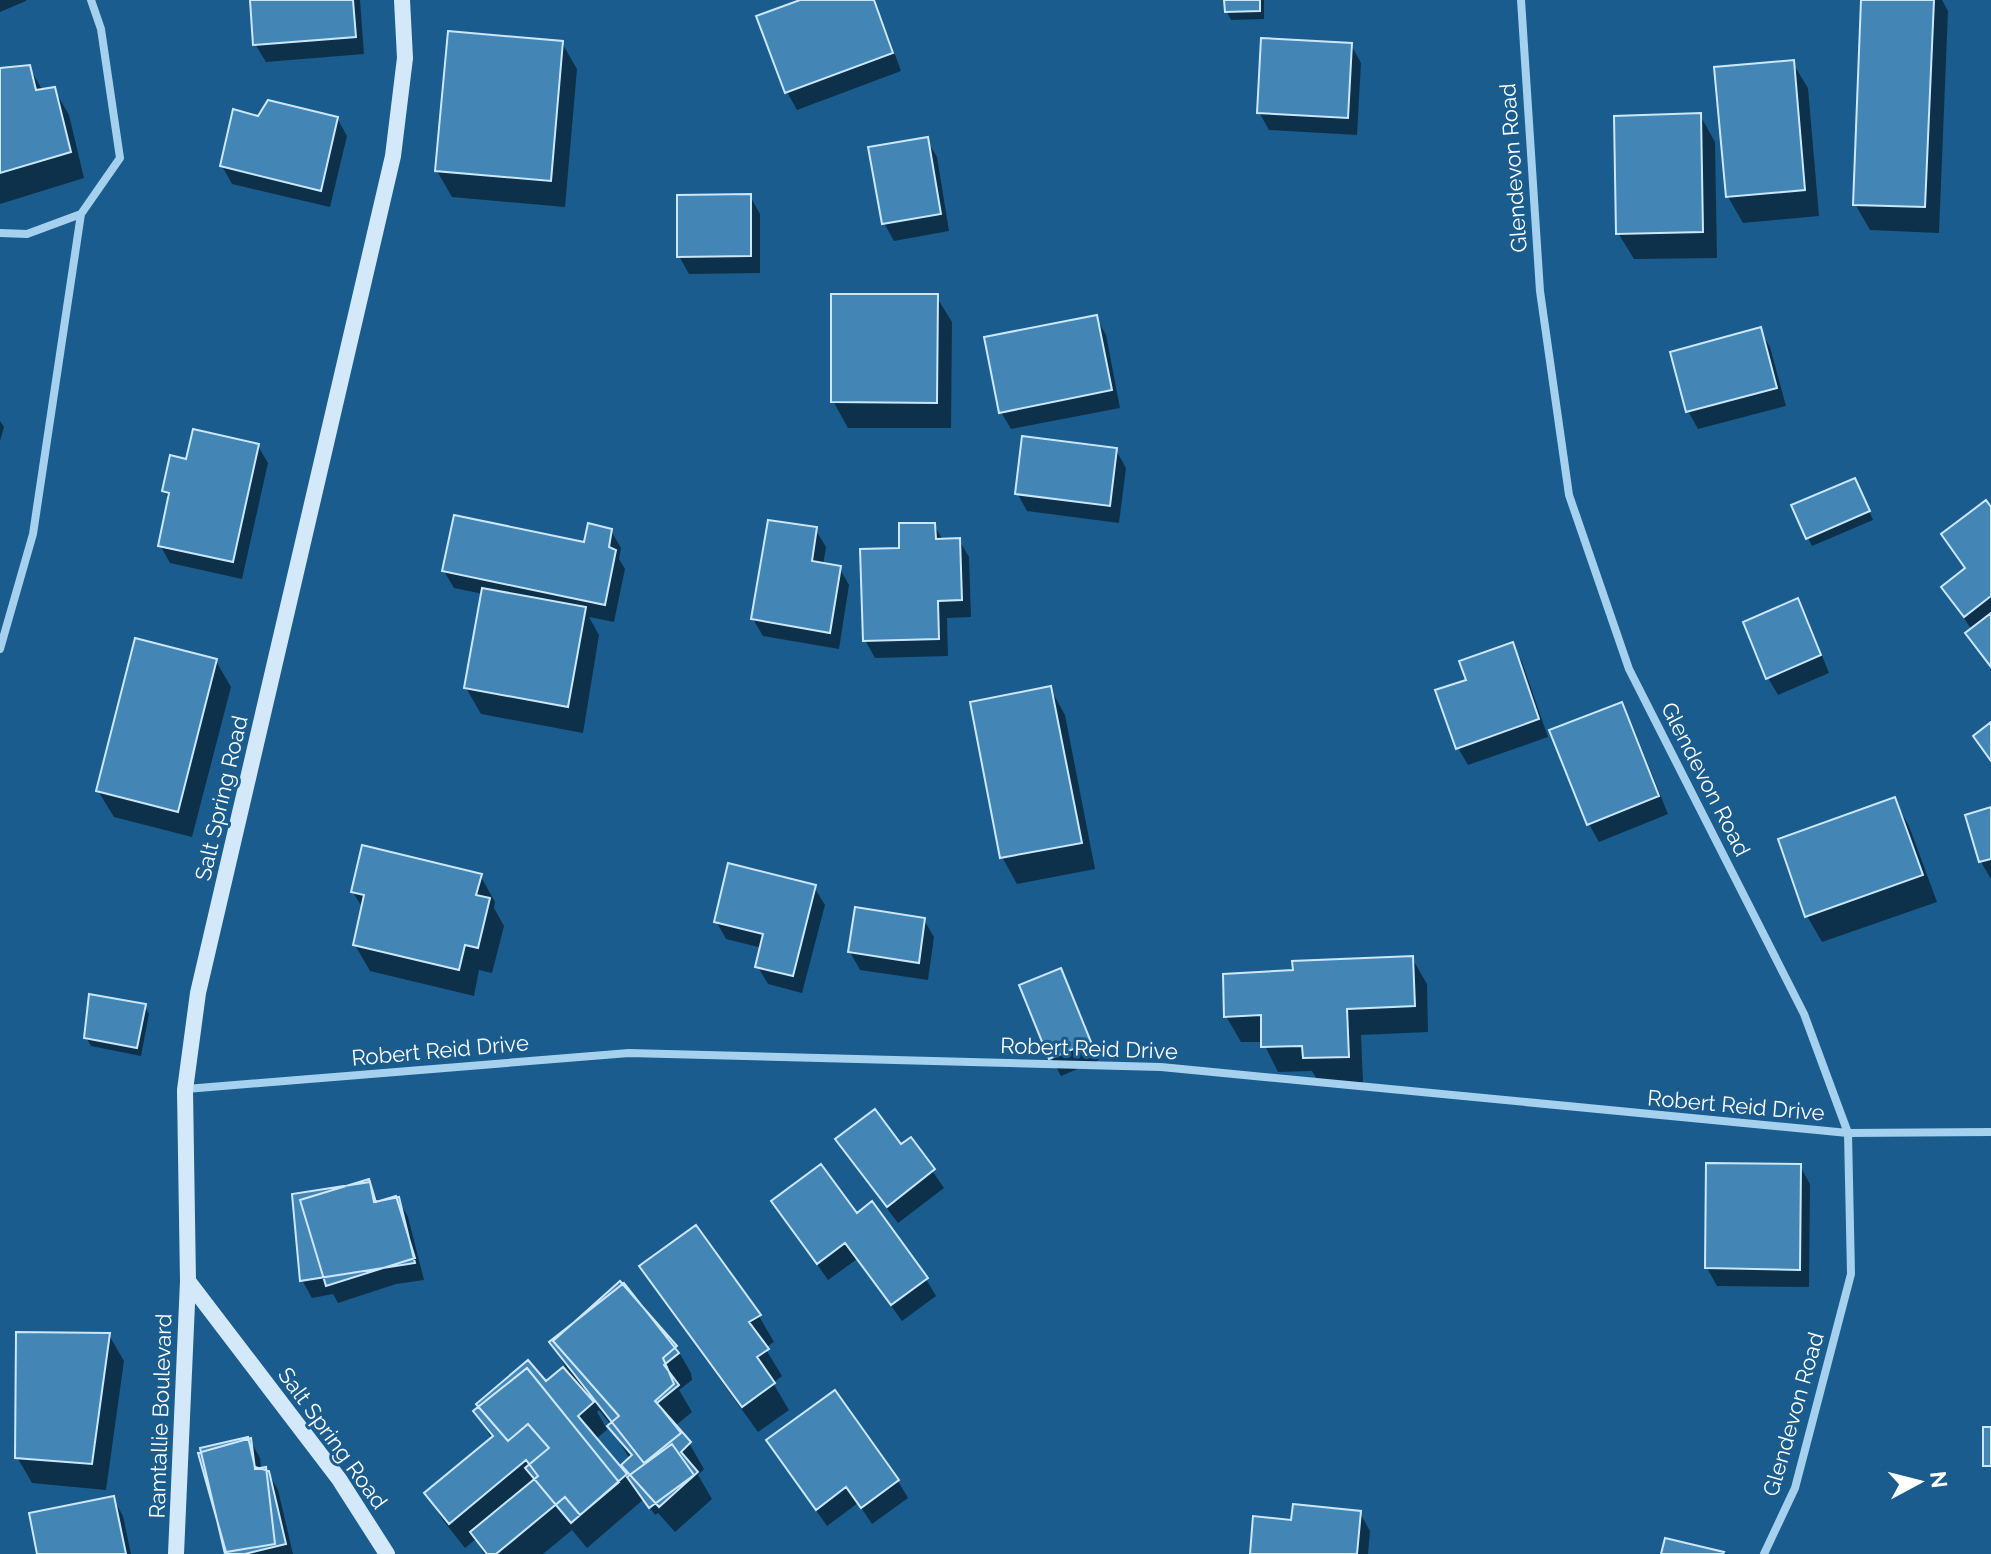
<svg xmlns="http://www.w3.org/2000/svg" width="1991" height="1554" font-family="Raleway,sans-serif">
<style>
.shadow{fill:#0007;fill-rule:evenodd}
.building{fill:#4386b5;stroke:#cce7fa;stroke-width:2}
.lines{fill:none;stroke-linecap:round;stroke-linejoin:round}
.street{stroke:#a6d1ee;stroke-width:8}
.secondary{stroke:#d3e9fa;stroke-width:16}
.labels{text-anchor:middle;stroke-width:6;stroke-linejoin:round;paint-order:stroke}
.street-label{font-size:22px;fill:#fff;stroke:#1a5c8d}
</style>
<rect width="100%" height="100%" fill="#1a5c8d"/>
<path class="shadow" d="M 0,0 L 26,0 L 26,1 L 0,12 Z
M 252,0 L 360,0 L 364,54 L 266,62 L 255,44 Z
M 806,0 L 875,0 L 901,71 L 797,110 L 787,92 Z
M 1226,0 L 1264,0 L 1264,19 L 1231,20 L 1227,12 Z
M 1863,0 L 1942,0 L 1948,11 L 1939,233 L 1870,230 L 1855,204 Z
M 562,43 L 577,69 L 565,207 L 452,197 L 437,171 Z
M 1351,45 L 1361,63 L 1357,135 L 1269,130 L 1259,112 Z
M 1792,62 L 1808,88 L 1819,216 L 1743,223 L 1728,197 Z
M 0,66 L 3,71 L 29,67 L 43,91 L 54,89 L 69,115 L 84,178 L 0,204 Z
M 1700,115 L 1715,142 L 1717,258 L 1634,259 L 1618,233 Z
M 259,118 L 337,118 L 347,136 L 330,207 L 232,184 L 222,166 Z
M 927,140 L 937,157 L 949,231 L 894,241 L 884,223 Z
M 750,196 L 760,214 L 760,273 L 689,274 L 679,256 Z
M 936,296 L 952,322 L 951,428 L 848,428 L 833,401 Z
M 1096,317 L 1106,335 L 1120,408 L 1011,429 L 1001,412 Z
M 1760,330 L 1770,347 L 1786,406 L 1698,429 L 1688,411 Z
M 0,421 L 4,427 L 0,441 Z
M 258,446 L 268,463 L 242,579 L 170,563 L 160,545 L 170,501 L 164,491 L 187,461 Z
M 1116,450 L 1126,468 L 1119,523 L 1027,511 L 1017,493 Z
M 1859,488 L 1873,520 L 1812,546 L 1808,538 Z
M 1991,510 L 1991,669 L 1967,633 L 1972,630 L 1943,588 L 1966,570 L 1943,535 Z
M 934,525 L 943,540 L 959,540 L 969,557 L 971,617 L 947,618 L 948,656 L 875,658 L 865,640 L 901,550 Z
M 815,529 L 826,547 L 823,565 L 839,567 L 849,585 L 839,649 L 763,636 L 753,619 Z
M 611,531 L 621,548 L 619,559 L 625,569 L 614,622 L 589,617 L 599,635 L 583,733 L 481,714 L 466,688 L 483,594 L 454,588 L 444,571 L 586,544 Z
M 1797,601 L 1807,618 L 1829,673 L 1778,695 L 1768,678 Z
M 1512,644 L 1522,662 L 1548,737 L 1468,765 L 1458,748 L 1469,681 Z
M 216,661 L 231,687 L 192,837 L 114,817 L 98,791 Z
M 1050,688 L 1065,715 L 1095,869 L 1017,884 L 1002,857 Z
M 1621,704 L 1631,722 L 1668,814 L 1599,842 L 1589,824 Z
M 1894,800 L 1909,826 L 1937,902 L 1822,942 L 1807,916 L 1781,840 Z
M 1991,809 L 1991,879 L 1981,862 L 1967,817 Z
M 480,875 L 495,902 L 494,908 L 504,926 L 492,973 L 479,970 L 474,996 L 370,971 L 355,945 L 363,909 L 353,892 Z
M 814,887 L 825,905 L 802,993 L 768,984 L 758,967 L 762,948 L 726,939 L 716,921 Z
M 924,920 L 934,937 L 928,980 L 860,970 L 850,952 Z
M 1412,958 L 1427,984 L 1428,1032 L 1361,1035 L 1363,1082 L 1320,1084 L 1312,1071 L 1278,1072 L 1263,1042 L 1241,1042 L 1226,1016 L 1295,972 Z
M 1060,971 L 1070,988 L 1099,1060 L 1061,1076 L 1051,1058 Z
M 144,1005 L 149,1014 L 141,1056 L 91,1046 L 86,1037 Z
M 838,1140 L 901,1147 L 911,1140 L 944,1188 L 898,1223 L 848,1157 Z
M 1800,1166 L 1810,1184 L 1809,1287 L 1717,1286 L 1707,1268 Z
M 368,1182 L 379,1203 L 398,1199 L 408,1217 L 424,1280 L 396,1284 L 338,1303 L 333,1294 L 312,1298 L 302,1280 Z
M 774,1202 L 856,1216 L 926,1279 L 936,1296 L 902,1321 L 857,1259 L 828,1280 Z
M 642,1266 L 759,1316 L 774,1342 L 765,1348 L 782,1376 L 773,1383 L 789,1410 L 758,1432 L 657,1292 Z
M 109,1335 L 124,1361 L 106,1490 L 32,1483 L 17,1457 Z
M 551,1342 L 676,1347 L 691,1373 L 692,1380 L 679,1390 L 692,1412 L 675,1426 L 689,1443 L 704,1469 L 698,1475 L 712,1499 L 675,1532 L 658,1513 L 655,1515 L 644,1499 L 587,1548 L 572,1530 L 543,1554 L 484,1554 L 476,1539 L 465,1548 L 442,1519 L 427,1493 L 492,1439 L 476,1412 L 570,1375 ZM 599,1410 L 611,1425 L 607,1429 L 597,1412 ZM 610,1427 L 630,1459 L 620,1469 L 595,1440 Z
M 250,1440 L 260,1458 L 261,1469 L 268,1472 L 278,1490 L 293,1554 L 227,1554 Z
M 768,1441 L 898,1481 L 908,1498 L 872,1524 L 858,1503 L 827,1526 Z
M 113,1498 L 123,1516 L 131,1554 L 39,1554 Z
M 1360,1513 L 1370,1531 L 1368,1554 L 1252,1554 L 1293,1522 Z"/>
<path class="building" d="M 250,0 L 353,0 L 356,37 L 253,45 Z
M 800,0 L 874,0 L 893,53 L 785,93 L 756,16 Z
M 1224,0 L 1260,0 L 1260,11 L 1225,12 Z
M 1861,0 L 1934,0 L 1925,207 L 1853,205 Z
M 448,31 L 563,41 L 551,181 L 435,171 Z
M 1261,38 L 1352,43 L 1348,118 L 1257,113 Z
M 1794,60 L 1805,190 L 1726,197 L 1714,67 Z
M 30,65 L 36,90 L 55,87 L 71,152 L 0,173 L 0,68 Z
M 268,100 L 338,117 L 321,191 L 220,166 L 233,109 L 258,116 Z
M 1701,113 L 1703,232 L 1616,234 L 1614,116 Z
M 928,137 L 941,214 L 882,224 L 868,147 Z
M 751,194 L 751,256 L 677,257 L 677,195 Z
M 831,294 L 938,294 L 937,403 L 831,402 Z
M 1097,315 L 1112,390 L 999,413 L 984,337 Z
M 1761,327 L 1777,388 L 1686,412 L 1670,352 Z
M 193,429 L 259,444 L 233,562 L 158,546 L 169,493 L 162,491 L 170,455 L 186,459 Z
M 1022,436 L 1117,448 L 1110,506 L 1015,494 Z
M 1855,478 L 1870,511 L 1806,539 L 1791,505 Z
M 1986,500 L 1991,507 L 1991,596 L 1964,617 L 1941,587 L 1965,568 L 1941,534 Z
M 454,515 L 584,542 L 588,523 L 612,529 L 609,547 L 616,550 L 605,605 L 442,571 Z
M 768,520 L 817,527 L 812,561 L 841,566 L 830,633 L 751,619 Z
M 899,523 L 935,523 L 936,539 L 960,538 L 962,600 L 938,601 L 939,639 L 863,641 L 860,549 L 899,548 Z
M 482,588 L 586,607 L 568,707 L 464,688 Z
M 1798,598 L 1821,655 L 1766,679 L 1743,622 Z
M 1991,613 L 1991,667 L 1965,633 Z
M 135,638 L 217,659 L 178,812 L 96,791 Z
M 1513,642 L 1539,719 L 1456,749 L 1435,690 L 1466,680 L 1459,661 Z
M 1051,686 L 1082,843 L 1000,858 L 970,702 Z
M 1622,702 L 1659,796 L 1587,825 L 1549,730 Z
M 1991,722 L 1991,761 L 1973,736 Z
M 1895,797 L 1923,875 L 1805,917 L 1778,839 Z
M 1991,807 L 1991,859 L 1979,862 L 1965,815 Z
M 362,845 L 482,874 L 476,895 L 490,898 L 478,948 L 465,945 L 459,970 L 353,945 L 364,895 L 351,892 Z
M 728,863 L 816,885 L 793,976 L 755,967 L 763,934 L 714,922 Z
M 855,907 L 925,918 L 919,963 L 848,952 Z
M 1413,956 L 1415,1006 L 1347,1009 L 1349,1057 L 1303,1058 L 1302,1046 L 1261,1047 L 1261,1015 L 1224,1017 L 1223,974 L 1293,970 L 1292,961 Z
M 1061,968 L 1091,1042 L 1049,1059 L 1019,985 Z
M 89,994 L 146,1004 L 137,1048 L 84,1038 Z
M 875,1109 L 901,1144 L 911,1137 L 935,1169 L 887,1207 L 835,1139 Z
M 1706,1163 L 1801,1164 L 1800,1270 L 1705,1268 Z
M 821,1164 L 857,1213 L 872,1201 L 928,1278 L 891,1305 L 845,1243 L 817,1264 L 771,1201 Z
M 369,1179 L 376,1202 L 396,1196 L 415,1258 L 326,1286 L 300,1200 Z
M 370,1182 L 374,1202 L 399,1197 L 415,1263 L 300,1281 L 292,1194 Z
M 696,1225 L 761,1315 L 749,1322 L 769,1349 L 757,1357 L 775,1383 L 742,1407 L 639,1266 Z
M 620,1281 L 677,1346 L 663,1358 L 674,1384 L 655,1401 L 691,1442 L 681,1452 L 698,1472 L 659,1507 L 621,1465 L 632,1455 L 607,1426 L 619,1416 L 553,1341 Z
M 624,1283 L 679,1353 L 664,1365 L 679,1385 L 657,1403 L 681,1433 L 644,1463 L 549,1342 Z
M 16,1332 L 110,1333 L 92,1464 L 15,1458 Z
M 528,1360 L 546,1381 L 563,1367 L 594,1402 L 578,1416 L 627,1474 L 571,1523 L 525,1468 L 549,1448 L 528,1424 L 508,1441 L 476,1404 Z
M 527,1368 L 619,1482 L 580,1515 L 565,1497 L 496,1554 L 487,1554 L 470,1532 L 538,1476 L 526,1460 L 449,1524 L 424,1493 L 493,1436 L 473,1411 Z
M 835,1390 L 899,1480 L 861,1508 L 846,1487 L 816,1510 L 766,1440 Z
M 1983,1427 L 1991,1427 L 1991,1466 L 1983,1466 Z
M 248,1437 L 255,1467 L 269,1471 L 286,1544 L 245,1554 L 225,1554 L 200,1448 Z
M 251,1438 L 255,1469 L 266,1467 L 275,1544 L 226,1552 L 198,1453 Z
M 672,1444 L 694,1475 L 649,1508 L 627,1477 Z
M 114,1496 L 126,1554 L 37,1554 L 29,1513 Z
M 1293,1504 L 1361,1511 L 1357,1554 L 1250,1554 L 1253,1516 L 1291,1520 Z
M 1665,1538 L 1724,1552 L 1723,1554 L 1661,1554 Z"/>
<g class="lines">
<path class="street" d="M 1521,0 L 1540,291 L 1569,495 L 1629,669 L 1804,1014 L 1848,1133 L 1851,1274 L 1795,1488 L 1764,1554
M 0,233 L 27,234 L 81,214 L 120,158 L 101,29 L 91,0
M 0,649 L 33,534 L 81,214
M 186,1089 L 629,1053 L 1161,1067 L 1848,1133 L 1991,1132"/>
<path class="secondary" d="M 188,1281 L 339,1479 L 387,1554
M 176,1554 L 188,1281 L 185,1090 L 198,993 L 393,156 L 405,58 L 402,0"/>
</g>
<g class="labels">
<g class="street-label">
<text transform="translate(1513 168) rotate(-94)" y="8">Glendevon Road</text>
<text transform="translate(1706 779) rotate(63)" y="8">Glendevon Road</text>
<text transform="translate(221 798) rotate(-77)" y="8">Salt Spring Road</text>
<text transform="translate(1089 1048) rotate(2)" y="8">Robert Reid Drive</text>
<text transform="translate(440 1050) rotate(-5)" y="8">Robert Reid Drive</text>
<text transform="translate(1736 1105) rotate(5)" y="8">Robert Reid Drive</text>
<text transform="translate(1793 1414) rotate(-74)" y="8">Glendevon Road</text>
<text transform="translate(160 1416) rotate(-88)" y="8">Ramtallie Boulevard</text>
<text transform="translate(333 1438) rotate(54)" y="8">Salt Spring Road</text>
</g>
</g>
<g transform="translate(1919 1482) rotate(83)" stroke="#1a5c8d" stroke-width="6" paint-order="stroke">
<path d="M0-6L14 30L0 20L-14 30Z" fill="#ffffff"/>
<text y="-12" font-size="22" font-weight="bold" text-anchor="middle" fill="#ffffff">N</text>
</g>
</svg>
